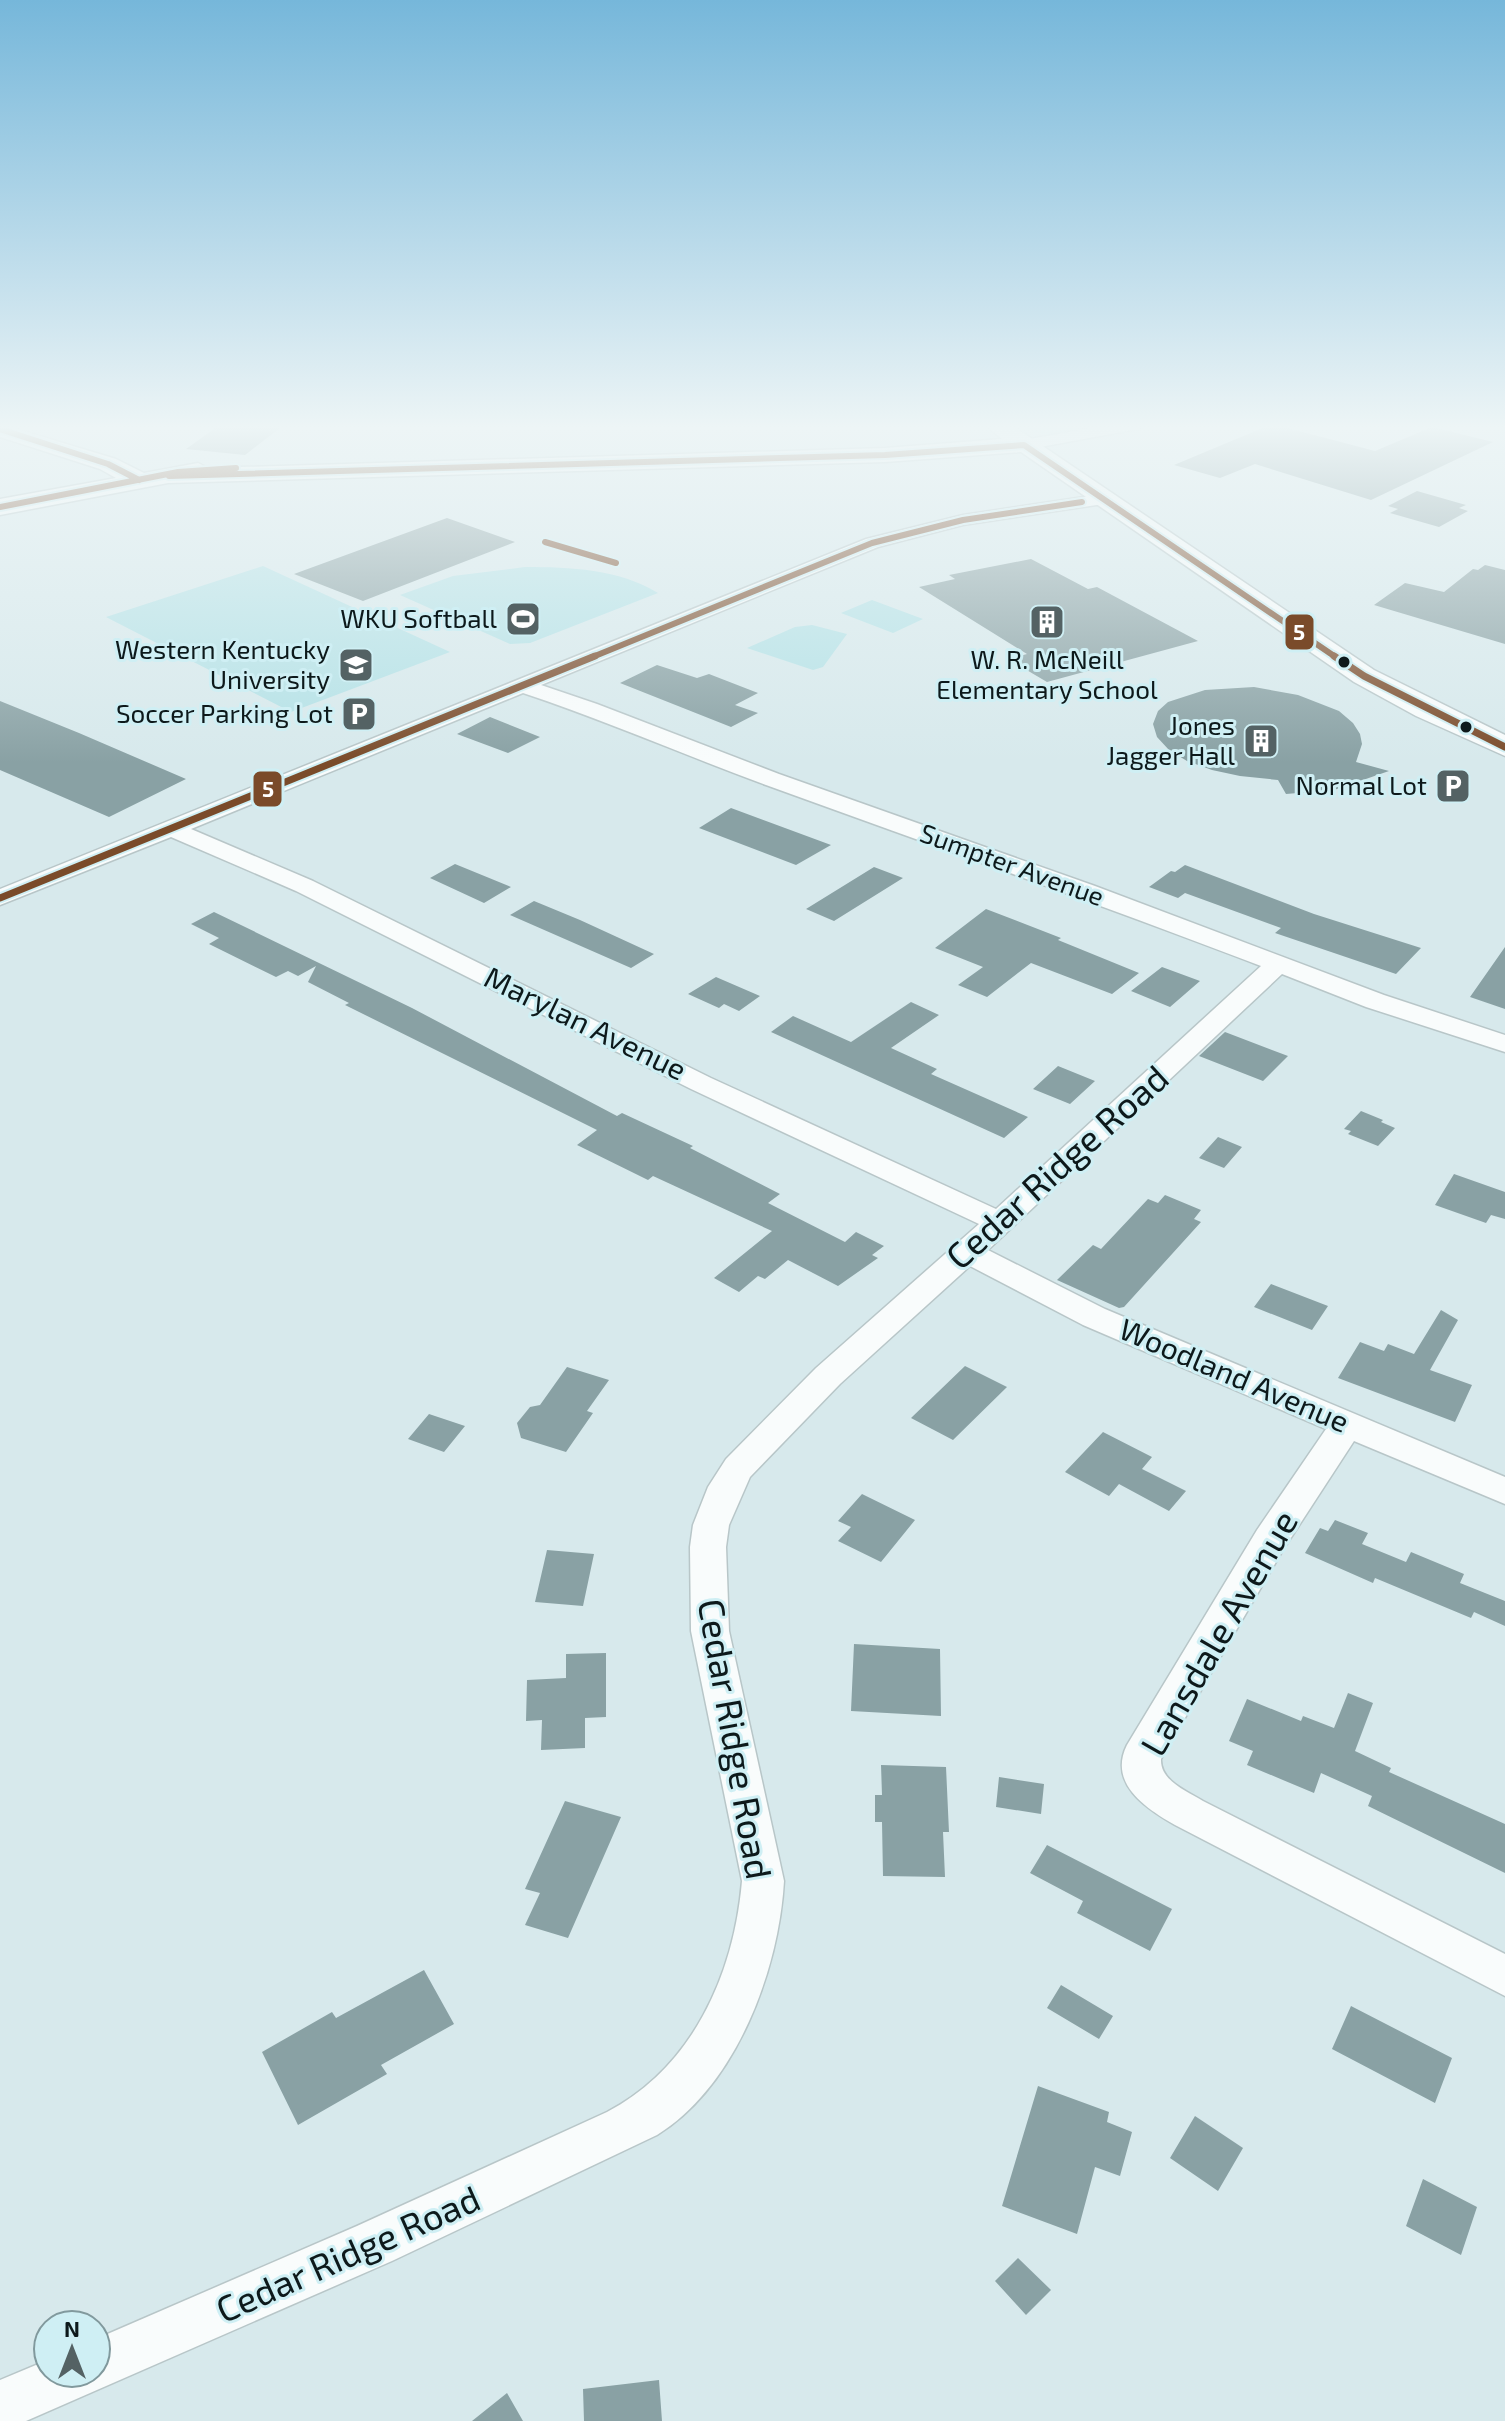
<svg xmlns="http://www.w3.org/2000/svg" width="1505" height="2421" font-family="'Exo 2',sans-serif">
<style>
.green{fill:#b3e1e6}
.building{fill:#89a1a4}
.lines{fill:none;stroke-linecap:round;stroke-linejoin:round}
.street-casing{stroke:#b8c6c8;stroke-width:3}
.primary-casing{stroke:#b8c6c8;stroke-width:3}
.street{fill:#f9fcfc;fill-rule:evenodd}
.primary{fill:#f9fcfc;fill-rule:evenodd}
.bus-1-far1-casing{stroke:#cfeff4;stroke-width:10}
.bus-1-casing{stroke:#cfeff4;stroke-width:11}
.bus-1-far1{stroke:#7a4b2a;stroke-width:6}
.bus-1{stroke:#7a4b2a;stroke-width:7}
.bus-dot{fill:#0d191b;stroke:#cfeff4;stroke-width:3}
.labels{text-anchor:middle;stroke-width:6;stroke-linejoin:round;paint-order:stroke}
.far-poi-label{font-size:26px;fill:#0d191b;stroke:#cfeff4;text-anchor:end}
.far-street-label{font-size:26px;fill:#0d191b;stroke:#cfeff4}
.street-label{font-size:30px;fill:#0d191b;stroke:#cfeff4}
.near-street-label{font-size:36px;fill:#0d191b;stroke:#cfeff4}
.line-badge{stroke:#cfeff4;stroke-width:3}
.badge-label{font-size:22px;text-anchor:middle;font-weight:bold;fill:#fff}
</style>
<rect width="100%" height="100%" fill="#d7e9ec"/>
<path class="green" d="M 1020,424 L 1117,424 C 1087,430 1047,444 1020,424 Z
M 263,566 L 450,652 L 291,712 L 106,617 Z
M 525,567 C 570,567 619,569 658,593 L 530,643 L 510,644 L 400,595 L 453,576 Z
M 872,600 L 923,619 L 893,633 L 841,613 Z
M 812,625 L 847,634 L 823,667 L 813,670 L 747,648 L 795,627 Z"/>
<path class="building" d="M 221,424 L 285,424 L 245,455 L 186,449 Z
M 1272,424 L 1375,451 L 1432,427 L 1493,442 L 1371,500 L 1255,464 L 1220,478 L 1174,465 Z
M 1417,491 L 1466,505 L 1459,508 L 1468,511 L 1439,527 L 1390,513 L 1398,509 L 1388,506 Z
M 447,518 L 515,542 L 363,601 L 294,574 Z
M 1031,559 L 1088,589 L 1097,587 L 1198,641 L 1047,682 L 1008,659 L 1027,654 L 919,587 L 955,579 L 949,575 Z
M 1485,565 L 1505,570 L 1505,644 L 1374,605 L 1405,583 L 1444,592 L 1473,569 L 1478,570 Z
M 657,665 L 697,678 L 709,674 L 758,693 L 735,705 L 758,713 L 731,727 L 620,683 Z
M 1254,687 L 1298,695 L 1339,711 L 1353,723 L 1360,734 L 1362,744 L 1356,762 L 1389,771 L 1334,790 L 1286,794 L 1278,780 L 1240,776 L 1212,770 L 1187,761 L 1169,750 L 1157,737 L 1153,724 L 1158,711 L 1168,702 L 1205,690 Z
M 0,701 L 79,733 L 186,779 L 109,817 L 0,770 Z
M 490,717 L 540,737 L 508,753 L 457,734 Z
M 731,808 L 831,845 L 796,865 L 699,828 Z
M 455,864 L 511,887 L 484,903 L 430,878 Z
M 1185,865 L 1314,914 L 1421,948 L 1396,974 L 1275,933 L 1281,928 L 1185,893 L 1178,898 L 1149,887 L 1171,871 L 1175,872 Z
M 874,867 L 903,878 L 834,921 L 806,909 Z
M 534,901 L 580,920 L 654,954 L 631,968 L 510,915 Z
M 986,909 L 1061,938 L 1058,940 L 1139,973 L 1112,994 L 1031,963 L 987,997 L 958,985 L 983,967 L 935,948 Z
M 214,912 L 412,1008 L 617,1116 L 622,1113 L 693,1146 L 690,1148 L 780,1194 L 768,1203 L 845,1242 L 856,1232 L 884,1246 L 872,1255 L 878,1258 L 838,1286 L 788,1260 L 765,1279 L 758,1276 L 739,1292 L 714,1278 L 772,1231 L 653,1176 L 648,1180 L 577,1145 L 597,1130 L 345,1005 L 349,1003 L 308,982 L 316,966 L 298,976 L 288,971 L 276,977 L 209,944 L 219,938 L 191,924 Z
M 1505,947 L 1505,1009 L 1470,997 Z
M 1162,967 L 1200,981 L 1170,1007 L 1131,991 Z
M 716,977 L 760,996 L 739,1011 L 724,1004 L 719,1008 L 688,994 Z
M 911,1002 L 939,1015 L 891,1048 L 937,1069 L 931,1074 L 1028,1117 L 1004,1138 L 771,1032 L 793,1016 L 851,1042 Z
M 1225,1032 L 1288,1056 L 1263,1081 L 1199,1056 Z
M 1058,1066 L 1095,1081 L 1070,1104 L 1033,1089 Z
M 1361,1111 L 1383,1120 L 1381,1122 L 1395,1128 L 1378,1146 L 1348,1134 L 1351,1131 L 1344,1129 Z
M 1218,1137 L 1242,1147 L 1224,1168 L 1199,1158 Z
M 1454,1174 L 1505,1192 L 1505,1219 L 1491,1215 L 1486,1223 L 1435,1205 Z
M 1165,1195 L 1201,1210 L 1194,1219 L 1201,1222 L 1124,1307 L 1119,1308 L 1057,1280 L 1093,1245 L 1101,1249 L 1148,1199 L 1158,1203 Z
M 1271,1284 L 1328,1306 L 1312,1330 L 1254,1307 Z
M 1441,1310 L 1458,1320 L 1430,1370 L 1472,1385 L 1455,1422 L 1338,1378 L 1360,1342 L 1384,1351 L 1388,1344 L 1414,1354 Z
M 965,1366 L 1007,1387 L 953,1440 L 911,1418 Z
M 567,1367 L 609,1380 L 587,1411 L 593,1413 L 566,1452 L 521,1438 L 517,1423 L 530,1407 L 540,1405 Z
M 429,1414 L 465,1426 L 444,1452 L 408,1439 Z
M 1103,1432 L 1152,1457 L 1142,1469 L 1186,1491 L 1169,1511 L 1119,1484 L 1109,1496 L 1065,1472 Z
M 862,1494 L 915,1520 L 881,1562 L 838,1541 L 851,1527 L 838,1521 Z
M 1335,1520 L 1368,1533 L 1362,1544 L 1406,1562 L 1411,1552 L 1464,1574 L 1460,1583 L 1505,1601 L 1505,1626 L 1474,1612 L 1471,1618 L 1375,1578 L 1373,1583 L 1305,1553 L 1320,1528 L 1328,1531 Z
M 547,1550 L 594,1554 L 583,1606 L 535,1602 Z
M 854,1644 L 940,1649 L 941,1716 L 851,1711 Z
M 606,1653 L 606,1717 L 585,1718 L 585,1748 L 541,1750 L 542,1720 L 526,1721 L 527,1680 L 566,1678 L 566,1654 Z
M 1348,1693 L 1373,1703 L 1355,1751 L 1391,1768 L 1389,1772 L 1505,1824 L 1505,1873 L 1368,1806 L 1372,1796 L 1321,1773 L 1314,1793 L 1247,1765 L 1253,1751 L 1229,1741 L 1247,1699 L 1301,1721 L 1303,1716 L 1334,1728 Z
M 881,1765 L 946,1767 L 949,1832 L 943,1832 L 945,1877 L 883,1876 L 882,1822 L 875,1822 L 875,1795 L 882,1795 Z
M 999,1777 L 1044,1784 L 1041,1814 L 996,1807 Z
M 565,1801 L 621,1817 L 568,1938 L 525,1925 L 540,1893 L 525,1889 Z
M 1047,1845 L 1172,1909 L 1150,1951 L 1077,1913 L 1083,1901 L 1030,1873 Z
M 424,1970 L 454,2024 L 381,2065 L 387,2074 L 298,2125 L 262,2052 L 332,2012 L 336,2018 Z
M 1061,1985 L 1113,2016 L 1099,2039 L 1047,2008 Z
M 1351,2006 L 1452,2058 L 1435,2103 L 1332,2049 Z
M 1038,2086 L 1109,2112 L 1107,2122 L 1132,2132 L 1120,2176 L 1095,2167 L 1077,2234 L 1002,2206 Z
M 1195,2116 L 1243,2148 L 1218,2191 L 1170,2158 Z
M 1423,2179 L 1477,2207 L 1461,2255 L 1406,2226 Z
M 1018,2258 L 1051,2290 L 1026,2315 L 995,2281 Z
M 659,2380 L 662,2421 L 584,2421 L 583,2389 Z
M 507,2393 L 523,2421 L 472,2421 Z"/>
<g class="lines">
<defs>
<path id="street" d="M 1114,424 L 1146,424 L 1138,429 L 1024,450 L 1016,445 L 1024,440 Z
M 1104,494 L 1113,499 L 1110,503 L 963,525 L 878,547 L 541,685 L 597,704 L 779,774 L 1095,886 L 1384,995 L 1505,1035 L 1505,1052 L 1366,1007 L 1282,974 L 988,1250 L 1105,1309 L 1505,1477 L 1505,1504 L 1354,1441 L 1283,1550 L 1161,1759 C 1160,1781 1187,1791 1203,1801 L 1505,1954 L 1505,1996 L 1175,1825 C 1145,1808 1108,1783 1127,1745 L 1257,1530 L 1326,1429 L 1083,1325 L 970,1266 L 840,1384 L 750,1477 L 729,1525 L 726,1547 L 729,1631 L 784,1881 C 779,1970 736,2086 657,2135 L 392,2261 L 26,2421 L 0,2421 L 0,2380 L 48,2360 L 48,2373 L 96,2373 L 96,2339 L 357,2226 L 607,2112 C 693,2067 734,1974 742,1881 L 691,1631 L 690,1547 L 693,1525 L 708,1487 L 726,1459 L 816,1368 L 979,1224 L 691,1089 L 296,891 L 171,837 L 0,905 L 0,889 L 866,539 L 963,515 ZM 523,693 C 605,720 684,755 766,785 C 931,845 1097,903 1261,966 L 996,1209 L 711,1078 L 313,881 L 191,829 Z"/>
<path id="primary" d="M 0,424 L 116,459 L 144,473 L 198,463 L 208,468 L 885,448 L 1002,439 L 989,428 L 992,424 L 1010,424 L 1374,670 L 1505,735 L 1505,756 L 1416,716 L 1354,682 L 1021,452 L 885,462 L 168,483 L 0,515 L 0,499 L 116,478 L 100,469 L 0,437 Z"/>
</defs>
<use href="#street" class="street-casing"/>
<use href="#primary" class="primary-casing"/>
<use href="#street" class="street"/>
<use href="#primary" class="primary"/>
<defs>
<path id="bus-1-far1" d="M 0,429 L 108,464 L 139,480
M 169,476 L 885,455 L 1024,445 L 1337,658
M 0,507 L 178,472 L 236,468
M 545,542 L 616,563
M 590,658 L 872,543 L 963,520 L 1082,502"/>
<path id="bus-1" d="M 1334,656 L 1364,676 L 1505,747
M 0,898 L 595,656"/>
</defs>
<use href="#bus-1-far1" class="bus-1-far1-casing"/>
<use href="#bus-1" class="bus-1-casing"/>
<use href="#bus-1-far1" class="bus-1-far1"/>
<use href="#bus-1" class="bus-1"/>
</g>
<linearGradient id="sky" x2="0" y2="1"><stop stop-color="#76b7da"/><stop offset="0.56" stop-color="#edf5f6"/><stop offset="1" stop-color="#edf5f6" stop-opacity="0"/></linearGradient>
<rect width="1505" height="763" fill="url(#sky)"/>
<defs>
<symbol id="stadium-square" viewBox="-11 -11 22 22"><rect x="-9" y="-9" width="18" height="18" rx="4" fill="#546264" stroke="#cfeff4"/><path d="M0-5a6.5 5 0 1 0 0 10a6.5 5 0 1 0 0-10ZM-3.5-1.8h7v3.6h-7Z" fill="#fff"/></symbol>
<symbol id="building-square" viewBox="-11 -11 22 22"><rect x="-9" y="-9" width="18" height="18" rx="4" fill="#546264" stroke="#cfeff4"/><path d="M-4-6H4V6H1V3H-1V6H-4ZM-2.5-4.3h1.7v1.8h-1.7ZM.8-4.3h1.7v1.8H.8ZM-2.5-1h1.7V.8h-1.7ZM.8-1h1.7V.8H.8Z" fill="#fff"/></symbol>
<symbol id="university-square" viewBox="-11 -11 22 22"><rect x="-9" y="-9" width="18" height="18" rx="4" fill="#546264" stroke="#cfeff4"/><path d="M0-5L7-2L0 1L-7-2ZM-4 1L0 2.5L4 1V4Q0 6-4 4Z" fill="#fff"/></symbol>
<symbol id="parking-square" viewBox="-11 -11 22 22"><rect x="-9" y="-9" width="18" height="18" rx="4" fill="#546264" stroke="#cfeff4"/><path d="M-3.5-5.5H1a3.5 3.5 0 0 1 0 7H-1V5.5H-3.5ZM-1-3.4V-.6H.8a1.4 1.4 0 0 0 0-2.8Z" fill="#fff"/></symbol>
</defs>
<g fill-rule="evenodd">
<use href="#stadium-square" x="503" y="599" width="40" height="40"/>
<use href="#building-square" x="1027" y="602" width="40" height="40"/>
<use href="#university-square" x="336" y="645" width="40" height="40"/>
<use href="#parking-square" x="339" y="694" width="40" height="40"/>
<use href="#building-square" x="1241" y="721" width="40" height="40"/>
<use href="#parking-square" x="1433" y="766" width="40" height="40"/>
</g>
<g class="bus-dot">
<circle cx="1344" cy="662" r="7"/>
<circle cx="1466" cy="727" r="7"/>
</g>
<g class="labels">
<g class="far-poi-label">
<text x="497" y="628">WKU Softball</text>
<text x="330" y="659">Western Kentucky<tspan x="330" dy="30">University</tspan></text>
<text x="1047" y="669" text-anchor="middle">W. R. McNeill<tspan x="1047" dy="30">Elementary School</tspan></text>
<text x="333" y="723">Soccer Parking Lot</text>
<text x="1235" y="735">Jones<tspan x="1235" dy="30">Jagger Hall</tspan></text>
<text x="1427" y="795">Normal Lot</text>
</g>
<g class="far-street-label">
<text transform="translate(1012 865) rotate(20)" y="9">Sumpter Avenue</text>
</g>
<g class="street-label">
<text transform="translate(585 1024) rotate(26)" y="10">Marylan Avenue</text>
<text transform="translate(1234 1376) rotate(23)" y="10">Woodland Avenue</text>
</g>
<g class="near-street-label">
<text transform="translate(1057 1167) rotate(-42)" y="13">Cedar Ridge Road</text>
<text transform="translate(1219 1633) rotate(-60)" y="13">Lansdale Avenue</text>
<text transform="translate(735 1739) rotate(80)" y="13">Cedar Ridge Road</text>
<text transform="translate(348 2254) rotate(-24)" y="13">Cedar Ridge Road</text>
</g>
</g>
<g class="line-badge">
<rect x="1284" y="613" width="31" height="38" rx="8" fill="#7a4b2a"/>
<rect x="252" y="770" width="31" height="38" rx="8" fill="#7a4b2a"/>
</g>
<g class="badge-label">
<text x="1299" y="640">5</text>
<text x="268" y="797">5</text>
</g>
<g transform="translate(72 2349)"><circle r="38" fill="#cfeff4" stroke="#81999d" stroke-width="2"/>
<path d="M0-6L14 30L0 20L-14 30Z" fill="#546264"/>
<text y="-12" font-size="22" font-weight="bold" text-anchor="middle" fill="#0d191b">N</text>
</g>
</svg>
